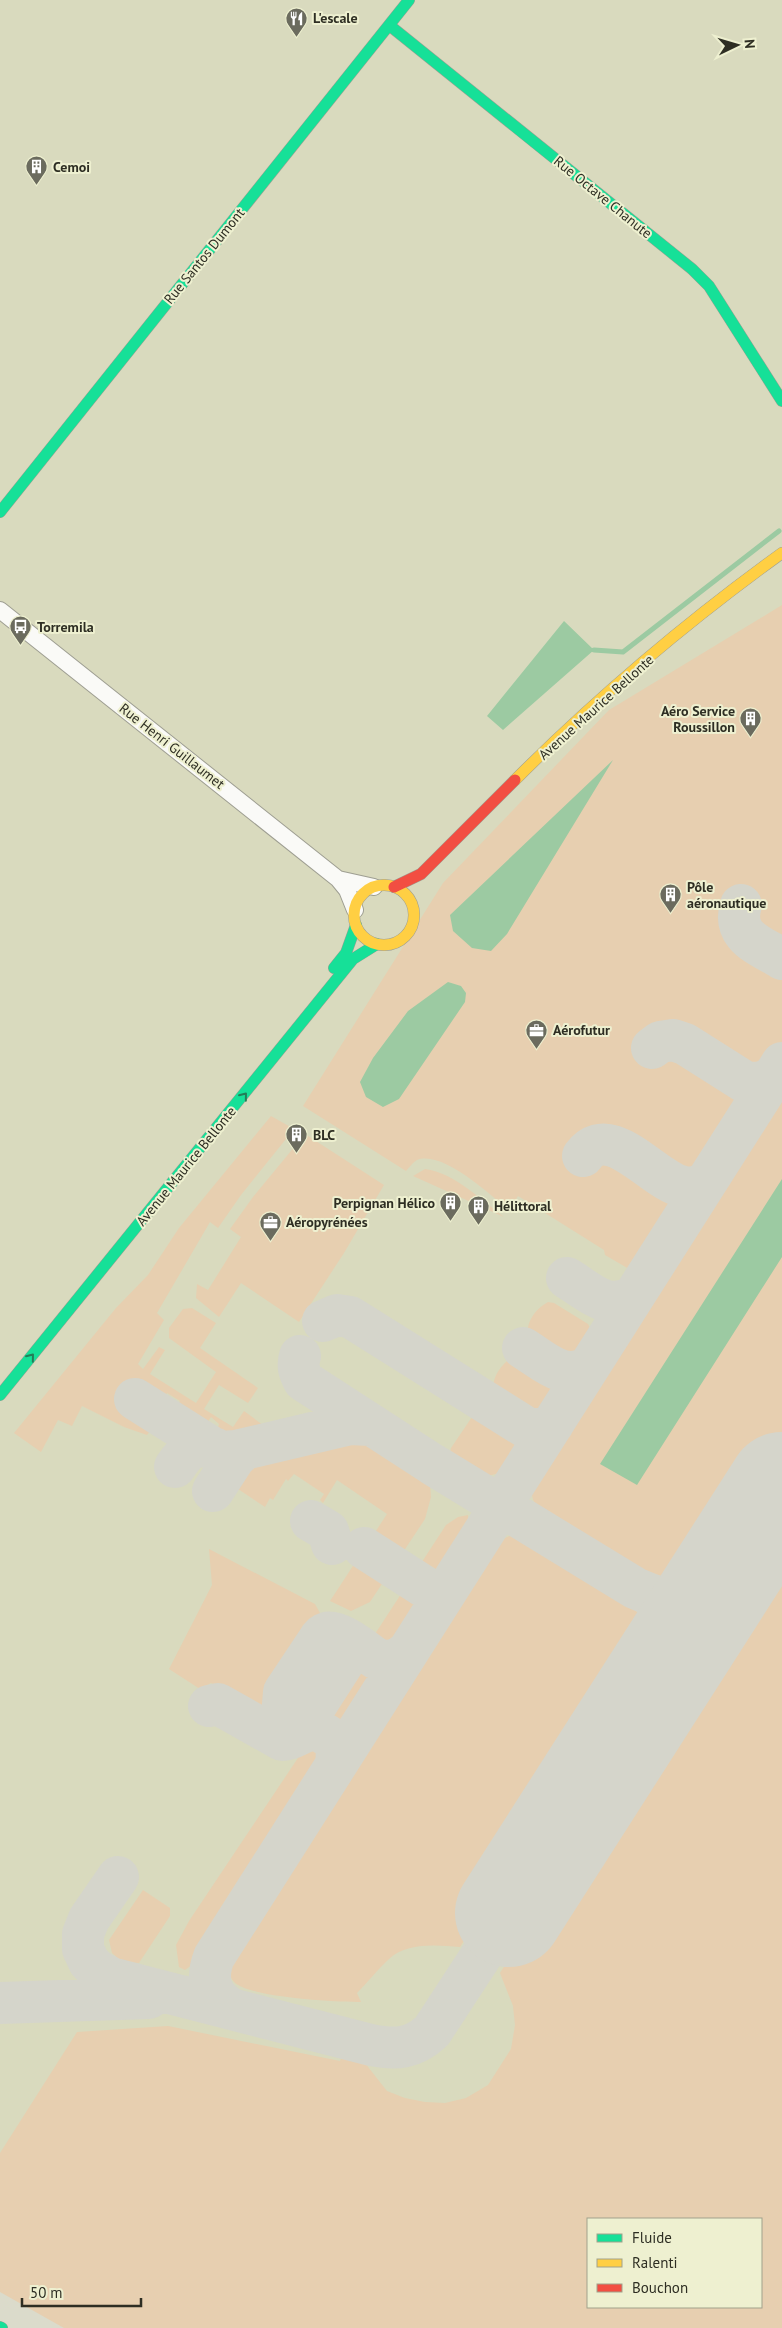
<svg xmlns="http://www.w3.org/2000/svg" width="782" height="2328" font-family="'PT Sans',sans-serif">
<style>
.built{fill:#d9dabe;fill-rule:evenodd}
.green{fill:#e7cfb0;fill-rule:evenodd}
.water{fill:#9ccaa2}
.lines{fill:none;stroke-linecap:round;stroke-linejoin:round}
.stream{stroke:#9ccaa2;stroke-width:5}
.taxiway{stroke:#d5d5cb;stroke-width:42}
.runway{stroke:#d5d5cb;stroke-width:108}
.street-casing{stroke:#9e9e92;stroke-width:18}
.fast-casing{stroke:#9e9e92;stroke-width:12}
.slow-casing{stroke:#9e9e92;stroke-width:12}
.jam-casing{stroke:#9e9e92;stroke-width:12}
.street{stroke:#fafaf7;stroke-width:16}
.fast{stroke:#16e098;stroke-width:11}
.slow{stroke:#ffcf43;stroke-width:11}
.jam{stroke:#f24e42;stroke-width:11}
.oneway{stroke:#237e58}
.labels{text-anchor:middle;stroke-width:4;stroke-linejoin:round;paint-order:stroke}
.poi-label{font-size:14px;font-weight:bold;fill:#2e2e23;stroke:#eef0d0;text-anchor:start}
.street-label{font-size:14px;fill:#2e2e23;stroke:#eef0d0}
</style>
<rect width="100%" height="100%" fill="#dbdbcb"/>
<path class="built" d="M 0,0 L 782,0 L 782,2328 L 70,2328 L 0,2290 ZM 588,2219 L 761,2219 L 761,2307 L 588,2307 Z"/>
<path class="green" d="M 782,605 L 782,1042 L 671,1216 L 634,1267 L 629,1269 L 605,1255 L 604,1250 L 518,1196 L 509,1210 C 490,1195 443,1150 417,1160 C 413,1162 409,1168 406,1171 L 303,1106 L 443,883 L 609,710 Z
M 782,1085 L 782,1440 L 712,1550 L 682,1575 L 665,1579 L 638,1575 L 544,1517 C 532,1503 529,1493 533,1474 Z
M 271,1116 L 294,1129 L 241,1195 L 218,1228 L 210,1222 L 157,1313 L 164,1320 L 138,1364 L 143,1369 L 159,1347 L 165,1350 L 150,1374 L 196,1403 L 216,1372 L 169,1338 L 169,1328 L 183,1309 L 192,1308 L 216,1323 L 200,1348 L 258,1388 L 248,1403 L 219,1385 L 204,1409 L 233,1427 L 244,1411 L 267,1428 L 323,1415 L 337,1417 L 232,1441 L 223,1441 L 217,1431 L 219,1424 L 211,1417 L 204,1428 L 174,1410 L 180,1401 L 167,1393 L 161,1407 L 138,1394 L 133,1403 L 158,1420 L 147,1435 L 124,1427 L 82,1406 L 72,1426 L 58,1420 L 41,1452 L 14,1433 L 116,1308 L 148,1275 L 179,1228 Z
M 305,1134 L 384,1185 L 344,1253 L 299,1322 L 241,1283 L 219,1317 L 196,1298 L 197,1284 L 208,1290 L 241,1237 L 230,1229 L 253,1197 Z
M 425,1169 C 455,1173 481,1200 504,1217 L 413,1176 Z
M 548,1302 L 554,1303 L 588,1324 L 593,1333 L 591,1340 L 579,1359 L 564,1361 L 529,1338 C 524,1324 535,1309 548,1302 Z
M 511,1358 L 554,1380 C 562,1395 550,1405 542,1417 L 534,1419 L 529,1417 L 496,1397 C 488,1383 499,1366 511,1358 Z
M 477,1414 L 484,1416 L 519,1438 L 522,1443 C 519,1480 465,1488 449,1456 L 451,1448 L 472,1417 Z
M 364,1433 L 423,1471 L 430,1485 L 431,1497 L 425,1519 L 370,1602 L 351,1611 L 330,1601 L 387,1514 L 337,1480 L 323,1503 L 320,1500 L 324,1494 L 294,1474 L 288,1481 L 286,1479 L 273,1500 L 270,1498 L 265,1507 L 226,1481 L 236,1466 Z
M 468,1515 L 468,1531 L 465,1539 L 392,1650 L 387,1652 L 375,1644 L 373,1637 L 446,1525 L 458,1517 Z
M 782,1527 L 782,2328 L 64,2328 L 0,2292 L 0,2153 L 77,2032 L 168,2026 L 340,2061 L 342,2056 L 365,2063 L 387,2091 L 405,2098 L 425,2102 L 445,2103 L 466,2098 L 488,2085 L 511,2049 L 515,2025 L 513,2006 L 500,1973 ZM 761,2219 L 761,2307 L 588,2307 L 588,2219 Z
M 512,1535 L 521,1535 L 532,1539 L 628,1598 C 645,1620 646,1639 639,1665 L 460,1947 C 437,1945 407,1942 389,1959 C 378,1969 368,1982 357,1993 L 361,2002 C 337,2002 250,1998 234,1982 C 228,1976 229,1964 228,1956 L 491,1544 Z
M 209,1549 L 315,1604 L 320,1613 L 319,1621 L 260,1712 L 211,1683 L 200,1689 L 169,1669 L 212,1585 Z
M 331,1646 L 340,1651 L 304,1707 L 298,1702 L 299,1689 L 326,1647 Z
M 361,1665 C 370,1666 374,1672 373,1681 L 347,1725 C 339,1729 335,1727 327,1722 L 326,1709 L 355,1667 Z
M 308,1743 L 322,1748 L 325,1753 L 323,1760 L 196,1962 L 185,1970 L 179,1967 L 176,1945 L 189,1921 Z
M 143,1890 L 170,1908 L 170,1916 L 139,1963 L 122,1962 L 112,1953 L 109,1940 Z"/>
<path class="water" d="M 564,621 L 594,650 L 503,730 L 487,716 Z
M 613,760 L 507,934 L 491,951 L 472,948 L 453,931 L 450,915 Z
M 448,982 L 461,986 L 466,993 L 465,1002 L 399,1099 L 383,1107 L 366,1097 L 360,1082 L 373,1058 L 408,1011 Z
M 782,1179 L 782,1257 L 637,1485 L 600,1464 Z"/>
<g class="lines">
<path class="stream" d="M 594,650 L 623,652 L 779,531"/>
<path class="taxiway" d="M 741,905 C 731,937 760,945 782,959
M 652,1048 L 660,1042 L 673,1040 L 685,1044 L 745,1082 L 760,1083 L 772,1078
M 583,1156 C 610,1119 654,1182 684,1187 C 693,1189 699,1186 706,1182
M 567,1278 C 590,1292 606,1311 633,1297
M 323,1321 L 337,1315 L 350,1317 L 527,1428 L 539,1430 L 553,1424
M 523,1348 C 543,1360 564,1382 588,1367
M 300,1356 C 297,1366 299,1372 304,1381 L 432,1464 L 635,1588 C 694,1614 698,1602 736,1557
M 135,1399 L 219,1452 L 236,1451 L 350,1424 L 371,1425
M 175,1467 C 185,1452 194,1442 214,1448
M 213,1491 L 235,1457 L 245,1449
M 311,1521 L 328,1531 L 332,1544
M 364,1548 L 442,1598
M 209,1706 L 218,1704 L 282,1740 C 296,1740 303,1728 318,1730
M 297,1735 L 347,1657 L 359,1652 L 367,1653
M 336,1765 C 337,1755 338,1746 331,1738 L 287,1710 L 283,1704 L 284,1692 L 318,1641 C 320,1637 322,1634 326,1633 C 339,1629 366,1652 377,1659 C 390,1663 398,1660 408,1651
M 118,1877 L 89,1919 L 83,1934 L 83,1949 L 89,1962 L 97,1970 L 111,1978 L 371,2045 C 396,2050 413,2049 432,2031 L 509,1913
M 0,2003 L 149,1998
M 232,2009 C 211,1997 205,1981 214,1957 L 782,1063"/>
<path class="runway" d="M 509,1913 L 782,1486"/>
<defs>
<path id="street" d="M 0,610 L 338,879 L 347,890 L 355,910
M 338,879 L 374,887"/>
<path id="fast" d="M 389,25 L 692,269 L 709,286 L 782,401
M 0,512 L 409,0
M 334,968 L 346,953 L 356,925
M 0,1395 L 353,959 L 377,944
M 0,2327 L 2,2328"/>
<path id="slow" d="M 515,780 C 597,698 688,621 782,553
M354 915a30 30 0 1 1 60 0a30 30 0 1 1-60 0Z"/>
<path id="jam" d="M 394,887 L 421,874 L 515,780"/>
</defs>
<use href="#street" class="street-casing"/>
<use href="#fast" class="fast-casing"/>
<use href="#slow" class="slow-casing"/>
<use href="#jam" class="jam-casing"/>
<use href="#street" class="street"/>
<use href="#fast" class="fast"/>
<use href="#slow" class="slow"/>
<use href="#jam" class="jam"/>
</g>
<defs><path id="oneway-chevron" d="M-2-3.5L2.5 0L-2 3.5" fill="none" stroke-width="1.6" stroke-linecap="round" stroke-linejoin="round" transform="scale(1.25)"/></defs>
<g class="oneway">
<use href="#oneway-chevron" transform="translate(244 1096) rotate(-51)"/>
<use href="#oneway-chevron" transform="translate(31 1357) rotate(-51)"/>
</g>
<defs>
<symbol id="restaurant-pin" viewBox="-11 -11 22 30"><path d="M0 17L-7.5 6A9.5 9.5 0 1 1 7.5 6Z" fill="#6b6b5e" stroke="#eef0d0"/><path d="M-5-6h1v4h1v-4h1v4h1v-4h1v5L-1.5 .5V6h-2V.5L-5-1ZM5-6V6H3V1.5H1.5Q1.5-4 5-6Z" fill="#fff"/></symbol>
<symbol id="building-pin" viewBox="-11 -11 22 30"><path d="M0 17L-7.5 6A9.5 9.5 0 1 1 7.5 6Z" fill="#6b6b5e" stroke="#eef0d0"/><path d="M-4-6H4V6H1V3H-1V6H-4ZM-2.5-4.3h1.7v1.8h-1.7ZM.8-4.3h1.7v1.8H.8ZM-2.5-1h1.7V.8h-1.7ZM.8-1h1.7V.8H.8Z" fill="#fff"/></symbol>
<symbol id="bus-pin" viewBox="-11 -11 22 30"><path d="M0 17L-7.5 6A9.5 9.5 0 1 1 7.5 6Z" fill="#6b6b5e" stroke="#eef0d0"/><path d="M-5-6H5V4H4V6H2V4H-2V6H-4V4H-5ZM-3.5-4V0h7V-4ZM-3.5 1.2v1.5H-2V1.2ZM2 1.2v1.5H3.5V1.2Z" fill="#fff"/></symbol>
<symbol id="office-pin" viewBox="-11 -11 22 30"><path d="M0 17L-7.5 6A9.5 9.5 0 1 1 7.5 6Z" fill="#6b6b5e" stroke="#eef0d0"/><path d="M-6-3h4V-5.5h4V-3h4V5H-6ZM-1-4.5V-3h2v-1.5ZM-6 0V1H6V0Z" fill="#fff"/></symbol>
</defs>
<g fill-rule="evenodd">
<use href="#restaurant-pin" x="284" y="6" width="25" height="34"/>
<use href="#building-pin" x="24" y="154" width="25" height="34"/>
<use href="#bus-pin" x="8" y="614" width="25" height="34"/>
<use href="#building-pin" x="738" y="706" width="25" height="34"/>
<use href="#building-pin" x="658" y="882" width="25" height="34"/>
<use href="#office-pin" x="524" y="1018" width="25" height="34"/>
<use href="#building-pin" x="284" y="1122" width="25" height="34"/>
<use href="#building-pin" x="438" y="1190" width="25" height="34"/>
<use href="#building-pin" x="466" y="1194" width="25" height="34"/>
<use href="#office-pin" x="258" y="1210" width="25" height="34"/>
</g>
<g class="labels">
<g class="poi-label">
<text x="313" y="23">L'escale</text>
<text x="53" y="172">Cemoi</text>
<text x="37" y="632">Torremila</text>
<text x="735" y="716" text-anchor="end">Aéro Service<tspan x="735" dy="16">Roussillon</tspan></text>
<text x="687" y="892">Pôle<tspan x="687" dy="16">aéronautique</tspan></text>
<text x="553" y="1035">Aérofutur</text>
<text x="313" y="1140">BLC</text>
<text x="435" y="1208" text-anchor="end">Perpignan Hélico</text>
<text x="494" y="1211">Hélittoral</text>
<text x="286" y="1227">Aéropyrénées</text>
</g>
<g class="street-label">
<text transform="translate(603 197) rotate(39)" y="5">Rue Octave Chanute</text>
<text transform="translate(204 256) rotate(-51)" y="5">Rue Santos Dumont</text>
<text transform="translate(596 707) rotate(-42)" y="5">Avenue Maurice Bellonte</text>
<text transform="translate(172 746) rotate(38)" y="5">Rue Henri Guillaumet</text>
<text transform="translate(186 1166) rotate(-51)" y="5">Avenue Maurice Bellonte</text>
</g>
</g>
<rect x="587" y="2218" width="175" height="90" fill="#eef0d0" stroke="#a1a28b"/>
<rect x="597" y="2234" width="25" height="8" fill="#16e098" stroke="#a1a28b"/>
<text x="632" y="2243" font-size="15" fill="#2e2e23">Fluide</text>
<rect x="597" y="2259" width="25" height="8" fill="#ffcf43" stroke="#a1a28b"/>
<text x="632" y="2268" font-size="15" fill="#2e2e23">Ralenti</text>
<rect x="597" y="2284" width="25" height="8" fill="#f24e42" stroke="#a1a28b"/>
<text x="632" y="2293" font-size="15" fill="#2e2e23">Bouchon</text>
<g transform="translate(737 45) rotate(85)" stroke="#eef0d0" stroke-width="4" paint-order="stroke">
<path d="M0-4L9 19L0 12L-9 19Z" fill="#2e2e23"/>
<text y="-8" font-size="14" font-weight="bold" text-anchor="middle" fill="#2e2e23">N</text>
</g>
<path d="M22 2298v8h119v-8" fill="none" stroke="#2e2e23" stroke-width="2.5"/>
<text x="30" y="2298" font-size="15" fill="#2e2e23" stroke="#eef0d0" stroke-width="4" paint-order="stroke">50 m</text>
</svg>
